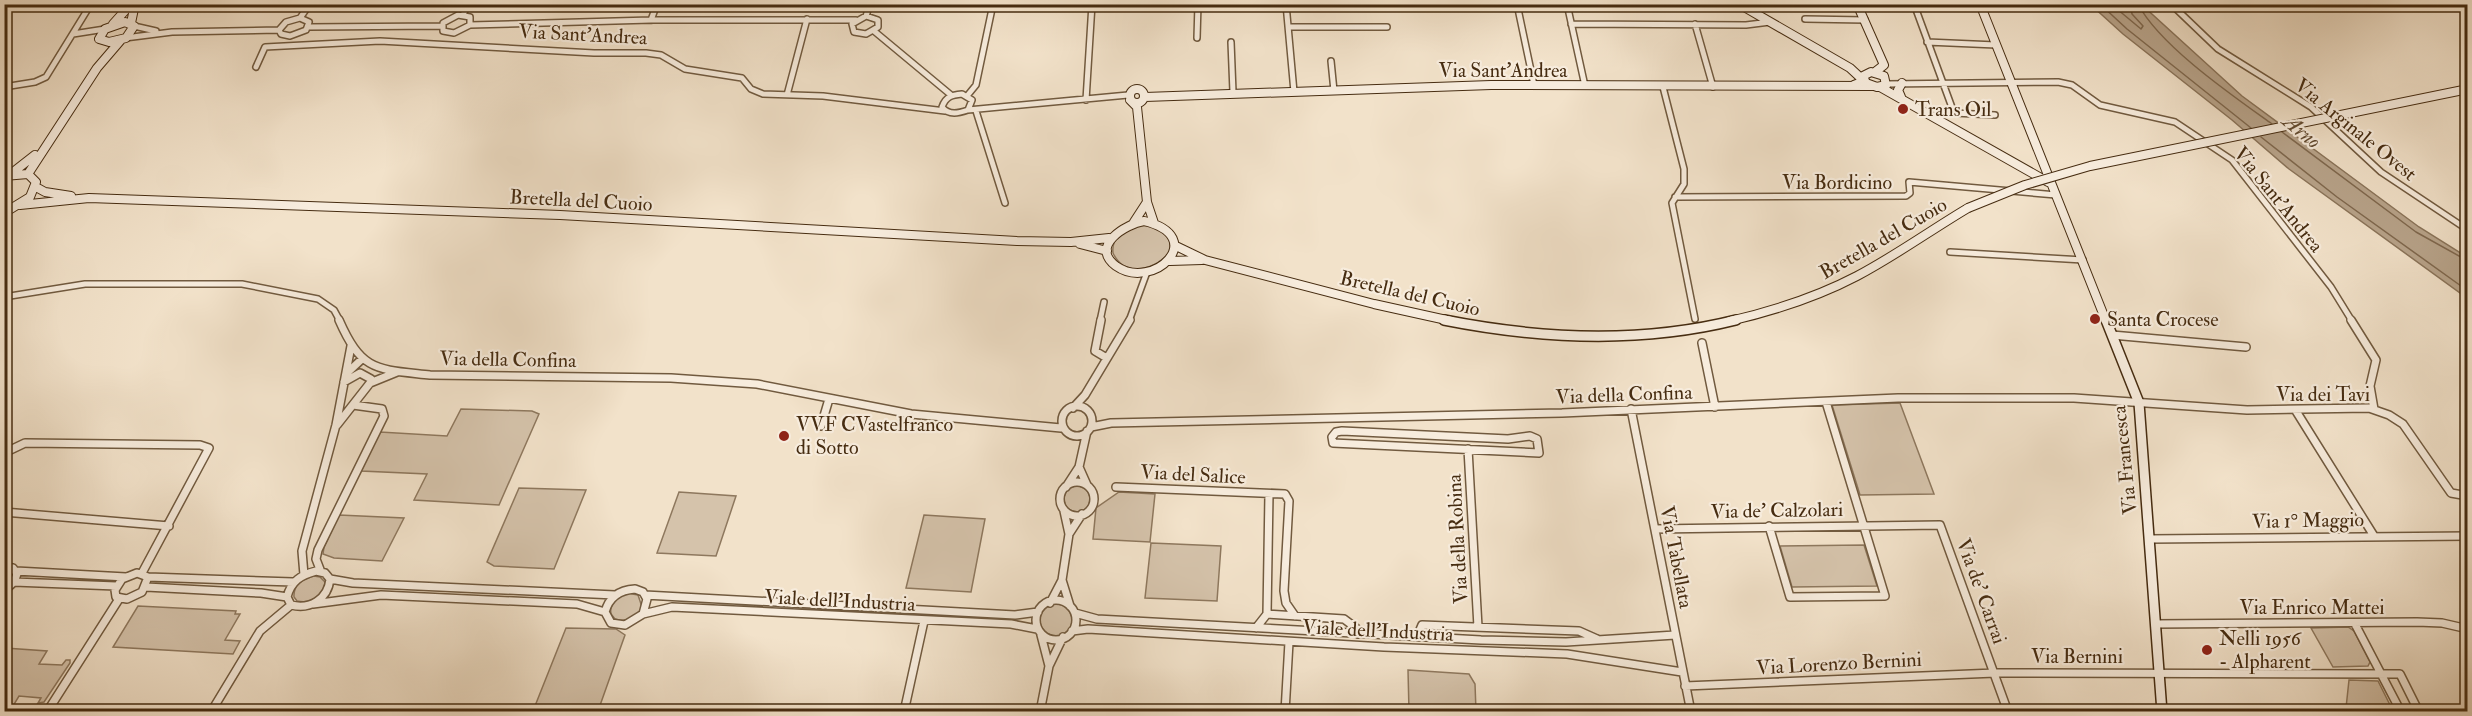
<svg xmlns="http://www.w3.org/2000/svg" width="2472" height="716" font-family="'IM FELL Double Pica',serif">
<style>
.green{fill:#d5c3ab;stroke:#8e785e;stroke-width:1.5}
.water{fill:#b8a48b;stroke:#8a745a;stroke-width:1.5}
.lines{fill:none;stroke-linecap:round;stroke-linejoin:round}
.shore{stroke:#7f684e;stroke-width:1.5}
.stream{stroke:#8a745a;stroke-width:1.5}
.street-far1-casing{stroke:#715a3f;stroke-width:8}
.street-casing{stroke:#715a3f;stroke-width:10}
.secondary-far1-casing{stroke:#462c11;stroke-width:10}
.secondary-casing{stroke:#462c11;stroke-width:12}
.street-far1{stroke:#f7ecdd;stroke-width:5}
.street{stroke:#f7ecdd;stroke-width:7}
.secondary-far1{stroke:#f7ecdd;stroke-width:8}
.secondary{stroke:#f7ecdd;stroke-width:9}
.secondary-bridge-casing{stroke:#462c11;stroke-width:10;stroke-linecap:butt}
.secondary-bridge{stroke:#f7ecdd;stroke-width:8}
.poi-dot{fill:#8f2418;stroke:#f7ecdd;stroke-width:2}
.labels{text-anchor:middle;stroke-width:4.5;stroke-linejoin:round;paint-order:stroke}
.street-label{font-size:20px;fill:#462c11;stroke:#f7ecdd}
.poi-label{font-size:20px;fill:#462c11;stroke:#f7ecdd;text-anchor:start}
.water-label{font-size:21px;font-style:italic;fill:#624a30;stroke:#f7ecdd}
</style>
<rect width="100%" height="100%" fill="#f2e2ca"/>
<filter id="stains"><feTurbulence type="fractalNoise" baseFrequency=".00333" numOctaves="4"/><feColorMatrix values="0 0 0 0 .2 0 0 0 0 .09 0 0 0 0 .02 0 0 0 .5 -.17"/></filter>
<radialGradient id="worn" r=".72"><stop offset=".6" stop-color="#630" stop-opacity="0"/><stop offset="1" stop-color="#630" stop-opacity=".3"/></radialGradient>
<path class="green" d="M 1139,225 L 1157,227 L 1169,237 L 1171,251 C 1157,269 1125,279 1113,253 C 1111,235 1125,231 1139,225 Z
M 1900,403 L 1934,494 L 1860,495 L 1832,405 Z
M 461,409 L 532,411 L 539,414 L 499,505 L 414,500 L 427,474 L 361,471 L 380,432 L 447,436 Z
M1064 499a13 13 0 1 1 26 0a13 13 0 1 1-26 0Z
M 519,488 L 586,490 L 554,569 L 494,566 L 487,562 Z
M 679,492 L 736,496 L 716,556 L 657,553 Z
M 1119,492 L 1155,494 L 1150,542 L 1093,539 L 1096,508 Z
M 339,515 L 404,518 L 382,561 L 334,558 L 323,554 L 324,547 Z
M 924,515 L 985,519 L 971,592 L 906,588 Z
M 1151,543 L 1221,546 L 1217,601 L 1145,598 Z
M 1864,545 L 1877,586 L 1792,587 L 1780,546 Z
M 314,576 L 320,577 L 325,582 C 324,596 311,604 297,601 L 294,597 C 293,585 303,579 314,576 Z
M 627,593 L 638,595 L 642,607 C 637,617 626,623 615,619 L 611,614 C 609,603 617,598 627,593 Z
M1040 620a16 16 0 1 1 32 0a16 16 0 1 1-32 0Z
M 138,606 L 236,611 L 235,614 L 240,614 L 225,640 L 240,641 L 233,654 L 113,647 Z
M 2348,627 L 2354,631 L 2370,662 L 2368,666 L 2333,667 L 2311,628 Z
M 566,628 L 616,629 L 625,635 L 598,711 L 533,711 Z
M 5,648 L 47,651 L 39,664 L 62,665 L 66,660 L 70,660 L 70,663 L 44,702 L 38,703 L 41,698 L 19,696 L 10,711 L 5,711 Z
M 1408,670 L 1469,674 L 1475,684 L 1476,711 L 1409,711 Z
M 2349,680 L 2378,681 L 2393,711 L 2348,711 L 2346,708 Z"/>
<path class="water" d="M 2091,5 L 2142,5 L 2242,96 L 2419,227 L 2467,257 L 2467,298 L 2289,169 L 2232,120 L 2123,34 Z"/>
<g class="lines">
<path class="shore" d="M 2100,4 L 2127,29 L 2251,128
M 2111,4 L 2141,29 L 2143,26 L 2132,14 L 2130,4
M 2138,4 C 2160,46 2233,96 2272,124
M 2282,132 L 2416,232 L 2468,261
M 2261,137 L 2337,197 L 2468,291"/>
<path class="stream" d="M 4,583 L 8,583"/>
<defs>
<path id="street-far1" d="M 1286,4 L 1294,92
M 1517,4 L 1534,85
M 1567,4 L 1585,86
M 1907,4 L 1982,7
M 1914,4 L 1954,113 L 1995,115
M 2171,4 L 2218,49 L 2311,107 L 2381,172 L 2468,230
M 458,15 L 470,17 L 470,25 L 454,33 L 443,31 L 443,23 Z
M 463,15 L 468,4
M 866,16 L 878,20 L 878,27 L 866,34 L 854,32 L 852,24 Z
M 866,16 L 870,4
M 300,18 L 309,22 L 306,30 L 290,36 L 281,34 L 279,30 L 286,22 Z
M 300,18 L 310,4
M 1805,19 L 1865,20
M 651,20 L 657,4
M 1571,24 L 1746,25 L 1770,22
M 1695,24 L 1713,87
M 470,25 L 651,20 L 856,20
M 134,26 L 156,31
M 308,27 L 442,26
M 1289,27 L 1387,27
M 874,31 L 951,95
M 73,34 L 105,29
M 125,38 L 172,32 L 279,30
M 1197,38 L 1198,4
M 1231,42 L 1233,92
M 1927,42 L 1996,45
M 1331,61 L 1334,91
M 256,67 L 265,47 L 380,41 L 594,53 L 646,53 L 661,55 L 685,69 L 742,78 L 751,89 L 763,94 L 823,96 L 945,111
M 1887,84 L 2058,82 L 2072,85 L 2100,105 L 2175,122 L 2232,160 L 2331,287 L 2352,321
M 4,87 L 35,82 L 46,77 L 91,4
M 1663,87 L 1684,169 L 1684,184 L 1672,203 L 1695,319
M 962,94 L 972,100 L 968,110 C 959,113 949,116 942,107 C 946,96 952,95 962,94 Z
M 787,95 L 807,19
M 967,96 L 976,85 L 993,4
M 1086,100 L 1092,4
M 968,110 L 1128,95
M 976,111 L 1005,203
M 1675,197 L 1906,196 L 1910,193 L 1909,182 L 2056,195
M 1950,252 L 2083,260
M 4,297 L 85,284 L 242,284 L 318,299 L 334,310 L 340,321
M 1100,321 L 1104,302
M 1129,321 L 1147,272"/>
<path id="street" d="M 339,320 C 362,372 376,369 430,375 L 671,378 L 757,384 L 911,414 L 1061,428
M 1101,320 L 1095,351 L 1105,357
M 2351,320 L 2376,360 L 2370,386 L 2374,409
M 2112,335 L 2246,347
M 1702,343 L 1715,407
M 346,374 L 363,358
M 344,382 L 360,373 L 371,379
M1062 421a15 15 0 1 1 30 0a15 15 0 1 1-30 0Z
M 1073,408 L 1085,395 L 1130,320
M 1631,409 L 1691,712
M 2296,411 L 2374,536
M 337,425 L 370,383 L 397,372
M 821,426 L 829,399
M 1091,427 L 1111,423 L 1562,413 L 1898,398 L 2074,398 L 2247,410 L 2369,408 L 2389,415 L 2403,424 L 2451,493 L 2468,496
M 1342,431 L 1508,439 L 1530,436 L 1537,439 L 1539,453 L 1333,443 L 1332,437 L 1336,432 Z
M 1468,449 L 1478,627
M 4,453 L 25,443 L 200,445 L 209,448 L 142,573
M 1079,467 L 1087,485
M1060 499a17 17 0 1 1 34 0a17 17 0 1 1-34 0Z
M 1066,487 L 1079,467 L 1087,431
M 1116,487 L 1285,494 L 1289,501 L 1284,591 L 1286,603 L 1295,616
M 1064,511 L 1069,534 L 1082,514
M 4,512 L 169,526
M 1769,526 L 1790,597 L 1885,596 L 1826,402
M 1655,529 L 1940,525 L 2008,712
M 2150,539 L 2468,536
M 4,567 L 13,568 L 17,574 L 14,582 L 4,591
M 16,571 L 126,577
M 316,571 L 325,573 L 330,579 C 328,599 310,610 291,605 L 287,597 C 291,581 301,575 316,571 Z
M 321,572 L 316,559 L 318,550 L 384,416 L 382,409 L 353,405
M 137,573 L 148,577 L 142,592 L 127,599 L 116,597 L 115,590 L 122,579 Z
M 304,575 L 302,551 L 336,425 L 351,346
M 148,577 L 293,582
M 330,579 L 353,583 L 615,595
M 1062,580 L 1069,534
M 14,582 L 116,586
M 146,587 L 261,593 L 287,597
M 635,589 L 643,592 L 647,599 L 643,614 L 625,625 L 611,623 L 605,612 C 609,597 620,590 635,589 Z
M 645,595 L 1015,615 L 1038,612
M1036 620a20 20 0 1 1 40 0a20 20 0 1 1-40 0Z
M 1050,603 L 1062,580 L 1070,606
M 313,604 L 381,595 L 577,604 L 605,612
M 1075,613 L 1097,619 L 1481,640 L 1566,642 L 1675,635
M 643,614 L 672,607 L 1011,624 L 1037,629
M 1267,614 L 1269,494
M 2155,624 L 2417,622 L 2442,623 L 2468,629
M 2355,624 L 2401,712
M 1256,628 L 1267,614 L 1344,619 L 1356,628 L 1358,634
M 1072,631 L 1088,629 L 1384,647 L 1567,654 L 1682,672
M 1041,635 L 1049,666 L 1063,637
M 1417,637 L 1422,625 L 1579,631 L 1597,639
M 1685,686 L 1995,673 L 2400,674 L 2418,710
M 47,712 L 119,599
M 211,712 L 260,631 L 291,605
M 904,712 L 924,621
M 1040,712 L 1049,666
M 1285,712 L 1289,642"/>
<path id="secondary-far1" d="M 1739,4 L 1850,68 L 1864,81 L 1854,85
M 1857,4 L 1884,65 L 1875,72
M 1980,4 L 2106,321
M 125,22 L 134,26 L 126,38 L 109,42 L 99,39 L 105,29 Z
M 131,23 L 135,4
M 113,24 L 131,4
M 1871,72 L 1884,76 L 1886,85 L 1877,87 L 1866,83 L 1863,76 Z
M 1880,87 L 2048,182
M1130 96a7 7 0 1 1 14 0a7 7 0 1 1-14 0Z
M 1145,97 L 1491,85 L 1873,86
M 1901,97 L 1898,90 L 1902,83
M 1130,100 L 1137,107 L 1147,202 L 1154,223
M 12,173 L 35,155
M 28,174 L 97,68 L 121,40
M 4,176 L 28,174 L 36,182 L 30,197 L 4,213
M 36,187 L 45,192 L 71,196
M 20,205 L 89,198 L 560,215 L 1017,241 L 1071,242 L 1109,238
M 1144,221 C 1210,237 1153,292 1116,266 C 1089,246 1126,224 1144,221 Z
M 1134,222 L 1147,202
M 1080,244 L 1107,251
M 1176,246 L 1205,260 L 1374,304 L 1451,321
M 1170,261 L 1202,260
M 1730,321 C 1773,311 1817,297 1857,276 C 1895,256 1931,230 1968,208"/>
<path id="secondary" d="M 1444,320 C 1540,339 1640,344 1736,320
M 2106,320 L 2139,403 L 2162,712"/>
</defs>
<use href="#street-far1" class="street-far1-casing"/>
<use href="#street" class="street-casing"/>
<use href="#secondary-far1" class="secondary-far1-casing"/>
<use href="#secondary" class="secondary-casing"/>
<use href="#street-far1" class="street-far1"/>
<use href="#street" class="street"/>
<use href="#secondary-far1" class="secondary-far1"/>
<use href="#secondary" class="secondary"/>
<defs>
<path id="secondary-bridge" d="M 1968,208 L 2025,185 L 2090,166 L 2468,89"/>
</defs>
<use href="#secondary-bridge" class="secondary-bridge-casing"/>
<use href="#secondary-bridge" class="secondary-bridge"/>
</g>
<g class="poi-dot">
<circle cx="1903" cy="109" r="6"/>
<circle cx="2095" cy="319" r="6"/>
<circle cx="784" cy="436" r="6"/>
<circle cx="2207" cy="650" r="6"/>
</g>
<g class="labels">
<g class="street-label">
<text transform="translate(583 34) rotate(3)" y="7">Via Sant'Andrea</text>
<text x="1503" y="77">Via Sant'Andrea</text>
<text transform="translate(2356 129) rotate(39)" y="7">Via Arginale Ovest</text>
<text x="1837" y="189">Via Bordicino</text>
<text transform="translate(2279 199) rotate(51)" y="7">Via Sant'Andrea</text>
<text transform="translate(581 200) rotate(3)" y="7">Bretella del Cuoio</text>
<text transform="translate(1883 238) rotate(-30)" y="7">Bretella del Cuoio</text>
<text transform="translate(1410 293) rotate(13)" y="7">Bretella del Cuoio</text>
<text transform="translate(508 359) rotate(1)" y="7">Via della Confina</text>
<text transform="translate(1624 394) rotate(-2)" y="7">Via della Confina</text>
<text x="2323" y="401">Via dei Tavi</text>
<text transform="translate(2124 460) rotate(-96)" y="7">Via Francesca</text>
<text transform="translate(1193 474) rotate(3)" y="7">Via del Salice</text>
<text transform="translate(1777 510) rotate(-1)" y="7">Via de’ Calzolari</text>
<text transform="translate(2308 520) rotate(-1)" y="7">Via 1° Maggio</text>
<text transform="translate(1457 539) rotate(-93)" y="7">Via della Robina</text>
<text transform="translate(1677 557) rotate(79)" y="7">Via Tabellata</text>
<text transform="translate(1982 591) rotate(70)" y="7">Via de’ Carrai</text>
<text transform="translate(840 600) rotate(3)" y="7">Viale dell'Industria</text>
<text x="2312" y="614">Via Enrico Mattei</text>
<text transform="translate(1378 630) rotate(3)" y="7">Viale dell'Industria</text>
<text x="2077" y="663">Via Bernini</text>
<text transform="translate(1839 663) rotate(-3)" y="7">Via Lorenzo Bernini</text>
</g>
<g class="poi-label">
<text x="1915" y="116">Trans Oil</text>
<text x="2107" y="326">Santa Crocese</text>
<text x="796" y="431">VVF CVastelfranco<tspan x="796" dy="23">di Sotto</tspan></text>
<text x="2219" y="645">Nelli 1956<tspan x="2219" dy="23">- Alpharent</tspan></text>
</g>
<g class="water-label">
<text transform="translate(2302 131) rotate(39)" y="7">Arno</text>
</g>
</g>
<rect width="2472" height="716" fill="none" stroke="#f2e2ca" stroke-width="24"/>
<rect x="6" y="6" width="2460" height="704" fill="none" stroke="#462c11" stroke-width="3"/>
<rect x="12" y="12" width="2448" height="692" fill="none" stroke="#462c11" stroke-width="1.5"/>
<rect width="100%" height="100%" filter="url(#stains)"/>
<rect width="100%" height="100%" fill="url(#worn)"/>
</svg>
